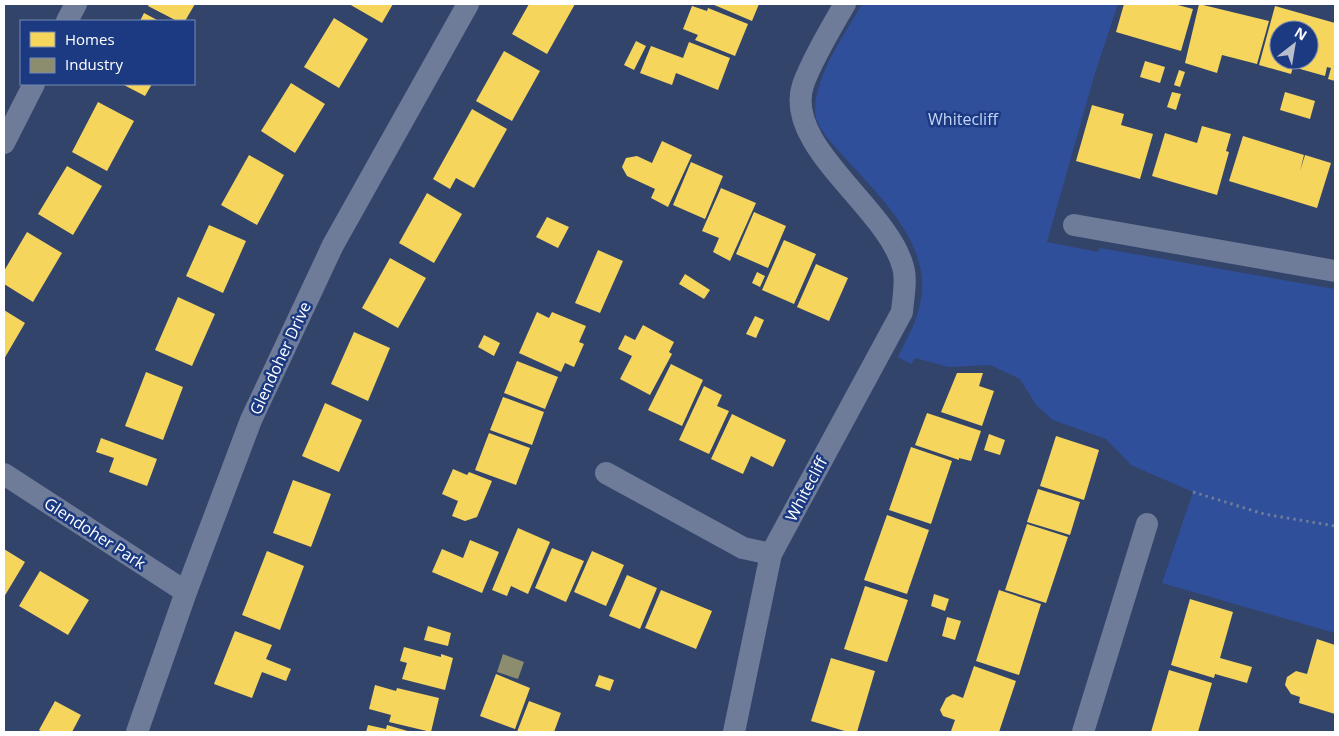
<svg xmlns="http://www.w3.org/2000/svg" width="1339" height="736" font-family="'Open Sans',sans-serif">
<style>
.green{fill:#304f9a}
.homes{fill:#f6d55c;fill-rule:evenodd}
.industry{fill:#8c8c6e}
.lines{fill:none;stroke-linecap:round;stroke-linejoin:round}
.path{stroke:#6e7b99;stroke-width:3;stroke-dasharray:2.5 4;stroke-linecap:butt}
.street{stroke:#6e7b99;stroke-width:22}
.labels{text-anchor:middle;stroke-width:5;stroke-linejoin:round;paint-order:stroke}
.park-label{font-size:16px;fill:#c5d5f8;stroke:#1c3a82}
.street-label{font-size:16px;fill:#fff;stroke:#1c3a82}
</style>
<rect width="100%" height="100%" fill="#33446b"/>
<path class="green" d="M 862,4 L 1118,4 L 1095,73 L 1047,242 L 1098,252 L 1100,248 L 1335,289 L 1335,633 L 1162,583 L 1193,492 L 1131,465 L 1106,439 L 1053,420 L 1036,405 L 1020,379 L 990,365 L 949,367 L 915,358 L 911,364 L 898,357 C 905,342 914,327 918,312 C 939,246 876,194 838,150 C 829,140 815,125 815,111 C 816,73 844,36 862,4 Z"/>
<path class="homes" d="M 149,4 L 195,4 L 185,21 L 177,21 L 148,6 Z
M 349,4 L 393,4 L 382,23 Z
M 529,4 L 575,4 L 547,54 L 512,34 Z
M 712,4 L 759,4 L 752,21 Z
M 1124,4 L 1174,4 L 1193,9 L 1181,51 L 1116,32 Z
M 1199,4 L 1269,21 L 1257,64 L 1222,55 L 1217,73 L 1185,63 Z
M 692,6 L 707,11 L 708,8 L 748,24 L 735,56 L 695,40 L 698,35 L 683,29 Z
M 1275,6 L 1335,23 L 1335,81 L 1328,79 L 1331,68 L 1327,67 L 1325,76 L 1293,67 L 1291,74 L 1259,65 ZM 1279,30 L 1309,30 L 1309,60 L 1279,60 Z
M 144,13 L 159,21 L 140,21 Z
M 334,18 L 368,39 L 339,88 L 304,67 Z
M 636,41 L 646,46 L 634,70 L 624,65 Z
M 689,42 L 730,58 L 718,90 L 676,73 L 672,85 L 640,73 L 651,46 L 683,58 Z
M 504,51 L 540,71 L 512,121 L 476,101 Z
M 1145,61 L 1165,67 L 1160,83 L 1140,77 Z
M 1179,70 L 1185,72 L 1180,87 L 1174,85 Z
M 291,83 L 325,104 L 295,153 L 261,131 Z
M 122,84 L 152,84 L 145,96 Z
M 1172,92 L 1181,94 L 1176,110 L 1167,107 Z
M 1285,92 L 1315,101 L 1310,119 L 1280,110 Z
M 98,102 L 134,121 L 107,171 L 72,152 Z
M 1092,105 L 1124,114 L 1121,125 L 1153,134 L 1140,179 L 1076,161 Z
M 472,109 L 507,129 L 474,188 L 456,178 L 450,189 L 433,179 Z
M 1202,126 L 1231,134 L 1226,151 L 1229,152 L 1217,195 L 1152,176 L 1165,133 L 1197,143 Z
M 1243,136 L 1304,155 L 1300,171 L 1305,155 L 1331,163 L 1317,208 L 1229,181 Z
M 662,141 L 692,155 L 668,207 L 651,198 L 655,189 L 627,176 L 622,167 L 626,158 L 637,156 L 652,163 Z
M 249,155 L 284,175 L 257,225 L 221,205 Z
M 691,162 L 723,176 L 705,219 L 673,205 Z
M 67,166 L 102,186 L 73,235 L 38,214 Z
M 721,188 L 756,203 L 730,261 L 713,252 L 719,238 L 702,231 Z
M 427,193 L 462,214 L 434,263 L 399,243 Z
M 754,212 L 786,226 L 768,268 L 736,254 Z
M 547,217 L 569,227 L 558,248 L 536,237 Z
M 209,225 L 246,241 L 223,293 L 186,276 Z
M 27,232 L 62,253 L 33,302 L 4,284 L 4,271 Z
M 784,240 L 816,254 L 794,304 L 762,290 Z
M 598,250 L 623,261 L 600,313 L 575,303 Z
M 390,258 L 426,278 L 398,328 L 362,308 Z
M 816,264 L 848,278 L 829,321 L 797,307 Z
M 757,272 L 765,276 L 760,287 L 752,283 Z
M 685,274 L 710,290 L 704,299 L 679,284 Z
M 178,297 L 215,314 L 192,366 L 155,350 Z
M 4,310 L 25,323 L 4,359 Z
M 537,312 L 549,318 L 552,312 L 586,326 L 579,342 L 584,344 L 574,367 L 565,363 L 561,372 L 519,353 Z
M 755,316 L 764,320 L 756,338 L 746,334 Z
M 643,325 L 674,342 L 669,352 L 672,354 L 650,395 L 620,379 L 632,356 L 618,349 L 625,335 L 635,340 Z
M 354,332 L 390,348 L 368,401 L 331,384 Z
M 484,335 L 500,343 L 494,356 L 478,347 Z
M 517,361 L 558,377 L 545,409 L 504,393 Z
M 671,364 L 703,380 L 682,426 L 648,410 Z
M 146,372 L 183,387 L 163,440 L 125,426 Z
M 957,373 L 983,373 L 979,386 L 994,391 L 982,426 L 941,412 Z
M 704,386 L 722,395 L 717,406 L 729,411 L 709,454 L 679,440 Z
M 503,397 L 544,412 L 532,445 L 490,430 Z
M 325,403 L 362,420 L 339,472 L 302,456 Z
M 927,413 L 981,431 L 971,461 L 959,458 L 959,460 L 915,445 Z
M 732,414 L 786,440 L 773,467 L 751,456 L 743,474 L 711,459 Z
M 489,433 L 530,448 L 516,485 L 475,470 Z
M 989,434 L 1005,440 L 1000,455 L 984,450 Z
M 1056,436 L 1099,450 L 1084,500 L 1040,486 Z
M 101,438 L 157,459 L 147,486 L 109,472 L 114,458 L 96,452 Z
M 911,447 L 952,461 L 931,524 L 889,510 Z
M 453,469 L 467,475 L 469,472 L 492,481 L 477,517 L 465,521 L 452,516 L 458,501 L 442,494 Z
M 293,480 L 331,494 L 311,547 L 273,533 Z
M 1038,489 L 1080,502 L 1070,535 L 1027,522 Z
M 887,515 L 929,530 L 907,594 L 864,580 Z
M 1027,524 L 1068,537 L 1046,603 L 1005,590 Z
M 518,528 L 550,542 L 528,594 L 511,586 L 507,596 L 492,590 Z
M 470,540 L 499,552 L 482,593 L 432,572 L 442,549 L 463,558 Z
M 552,548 L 584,561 L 566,602 L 535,588 Z
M 4,549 L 25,562 L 4,597 Z
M 267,551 L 304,566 L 280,630 L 242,615 Z
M 592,551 L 624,565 L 606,606 L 574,592 Z
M 40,571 L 89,600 L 68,635 L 19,606 Z
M 627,575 L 657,588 L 640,629 L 609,616 Z
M 865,586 L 908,600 L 887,662 L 844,649 Z
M 661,590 L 712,611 L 696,649 L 645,628 Z
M 999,590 L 1041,604 L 1019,675 L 976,661 Z
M 934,594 L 949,599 L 945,611 L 931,606 Z
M 1190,599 L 1233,612 L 1220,658 L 1252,667 L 1247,683 L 1215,674 L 1214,678 L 1171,665 Z
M 947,617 L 961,621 L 955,640 L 942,636 Z
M 428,626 L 451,633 L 448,646 L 424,640 Z
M 235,631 L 272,645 L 266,659 L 291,669 L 286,681 L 262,672 L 252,698 L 214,684 Z
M 1317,639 L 1335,645 L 1335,714 L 1299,703 L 1300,697 L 1291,694 L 1285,685 L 1287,677 L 1296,671 L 1307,674 Z
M 404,647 L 441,657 L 441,654 L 453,658 L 445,690 L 402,679 L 407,663 L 400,661 Z
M 831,658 L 875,671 L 857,732 L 848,732 L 811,721 Z
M 974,666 L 1016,681 L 999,732 L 951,731 L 955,720 L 943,716 L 940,710 L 946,698 L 953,694 L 963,698 Z
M 1169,670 L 1212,683 L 1198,732 L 1151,732 Z
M 496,674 L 530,688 L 515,729 L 480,716 Z
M 599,675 L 614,680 L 610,691 L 595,686 Z
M 375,685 L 396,691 L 397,688 L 439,698 L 431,732 L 389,722 L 391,715 L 369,709 Z
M 55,701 L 81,715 L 72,732 L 43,732 L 39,730 Z
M 529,701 L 561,713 L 554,732 L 517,732 Z
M 368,725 L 386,729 L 387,725 L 411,732 L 366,732 Z"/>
<path class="industry" d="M 503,654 L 524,662 L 518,679 L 497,672 Z"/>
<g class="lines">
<path class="path" d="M 1193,492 L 1264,514 L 1335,526"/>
<path class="street" d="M 67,21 L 76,4
M 4,143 L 34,84
M 1074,225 L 1335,271
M 606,473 L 743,548 L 771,554
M 4,474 L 186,592
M 137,732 L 186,592 L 251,420 L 333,245 L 468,4
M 734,732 L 771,554 L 902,312 C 903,299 907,280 903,267 C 888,208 783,146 803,85 C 811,62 832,26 845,4
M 1083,732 L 1147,524"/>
</g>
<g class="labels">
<g class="park-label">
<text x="963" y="125">Whitecliff</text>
</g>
<g class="street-label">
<text transform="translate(280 358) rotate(-65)" y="6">Glendoher Drive</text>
<text transform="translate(806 489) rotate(-62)" y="6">Whitecliff</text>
<text transform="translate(95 533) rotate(33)" y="6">Glendoher Park</text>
</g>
</g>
<rect width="1339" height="736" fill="none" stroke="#ffffff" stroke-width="10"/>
<rect x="20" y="20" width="175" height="65" fill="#1c3a82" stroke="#7789b4"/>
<rect x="30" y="32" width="25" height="15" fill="#f6d55c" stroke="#7789b4"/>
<text x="65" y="45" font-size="15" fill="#ffffff">Homes</text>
<rect x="30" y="58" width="25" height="15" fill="#8c8c6e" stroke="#7789b4"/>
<text x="65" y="70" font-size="15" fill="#ffffff">Industry</text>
<g transform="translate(1294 45) rotate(31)"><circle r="24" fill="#1c3a82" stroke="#7789b4"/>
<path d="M0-4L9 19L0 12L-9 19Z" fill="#b8becb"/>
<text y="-8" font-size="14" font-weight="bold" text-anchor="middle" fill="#ffffff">N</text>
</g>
</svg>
